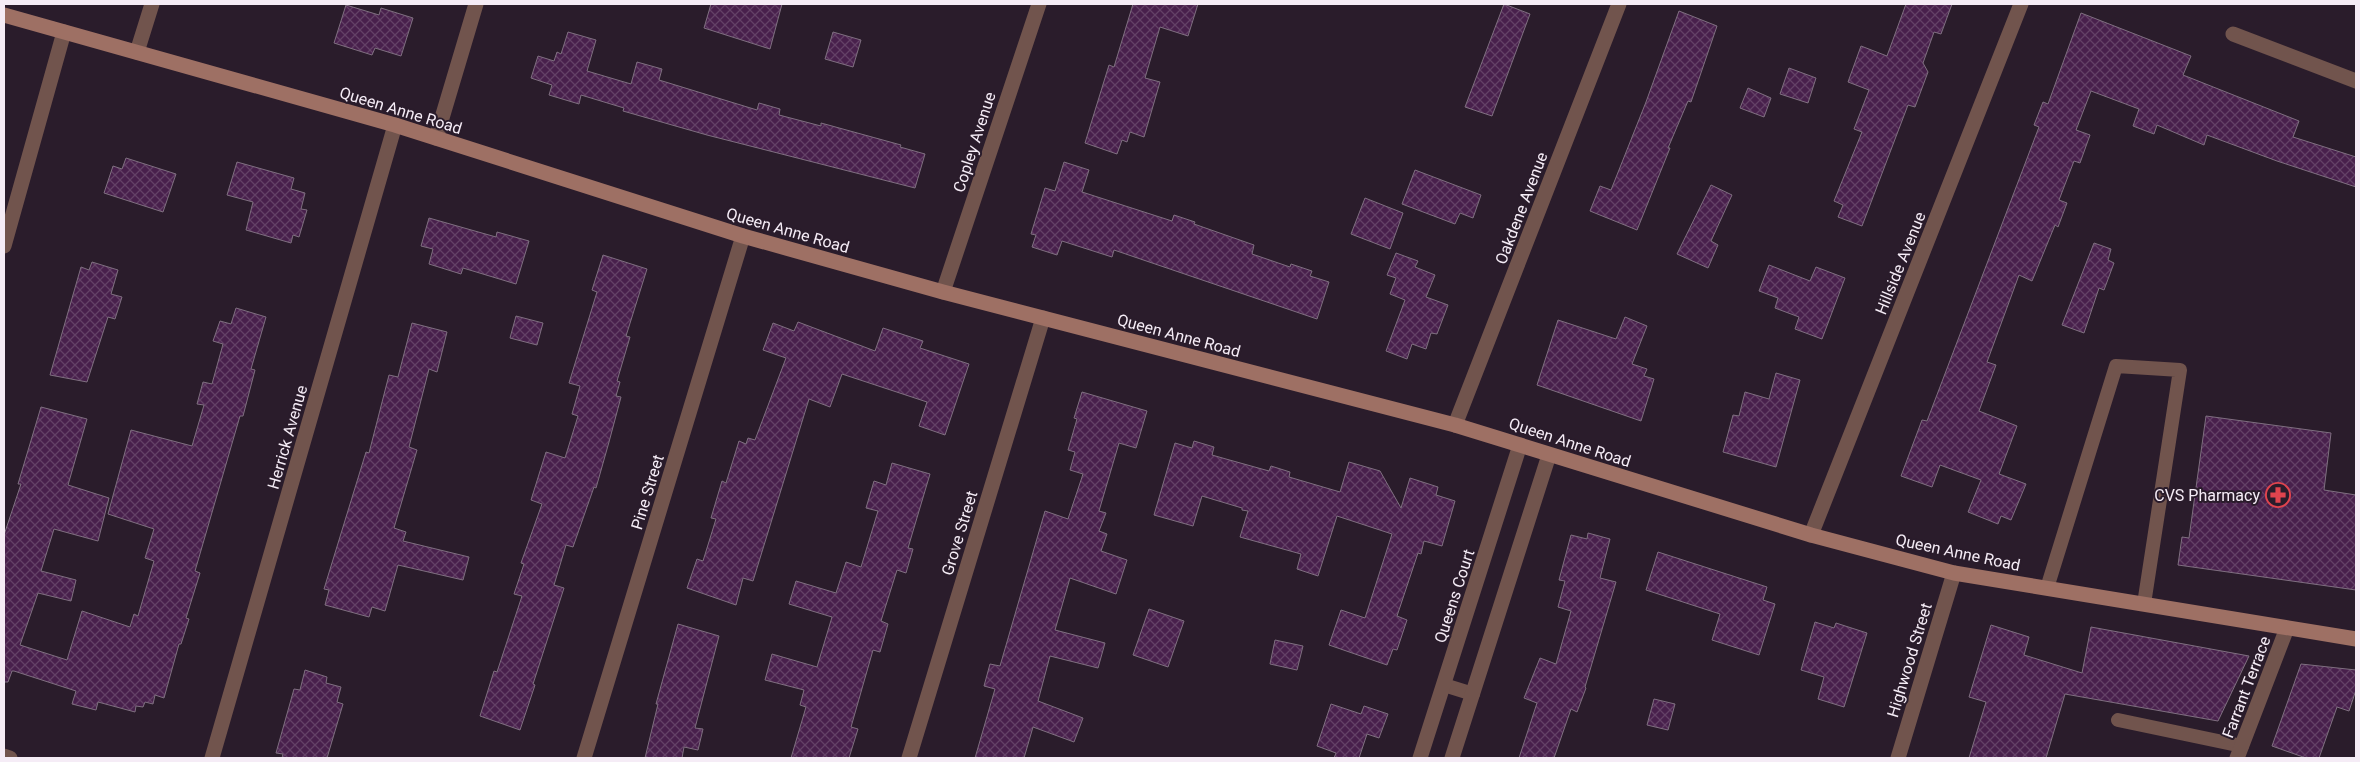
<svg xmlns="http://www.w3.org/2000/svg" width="2360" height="762" font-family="Roboto,sans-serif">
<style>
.building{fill:url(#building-cross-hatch);stroke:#7f6f80}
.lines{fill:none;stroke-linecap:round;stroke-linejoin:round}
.lane{stroke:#71544d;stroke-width:14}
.street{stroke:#71544d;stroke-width:15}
.secondary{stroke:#9e7064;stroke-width:15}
.labels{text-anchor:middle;stroke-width:4;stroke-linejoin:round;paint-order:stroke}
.street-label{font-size:16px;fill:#f5ecf6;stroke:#2a1c2b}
.poi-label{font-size:16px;fill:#f5ecf6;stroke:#2a1c2b;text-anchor:end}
</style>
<defs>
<pattern id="building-cross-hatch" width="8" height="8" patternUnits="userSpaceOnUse" patternTransform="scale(1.25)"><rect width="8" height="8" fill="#48204c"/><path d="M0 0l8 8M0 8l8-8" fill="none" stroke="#634166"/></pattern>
</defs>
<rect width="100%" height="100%" fill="#2a1c2b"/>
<path class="building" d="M 711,4 L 782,4 L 770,49 L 704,28 Z
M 1133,4 L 1198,4 L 1188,36 L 1160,27 L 1145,78 L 1160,82 L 1144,137 L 1130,132 L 1127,142 L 1122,140 L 1117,154 L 1085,143 L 1109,65 L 1114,67 Z
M 1504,4 L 1530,14 L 1492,116 L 1465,107 Z
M 1906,4 L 1952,4 L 1941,34 L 1934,32 L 1923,63 L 1928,72 L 1915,107 L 1908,105 L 1862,226 L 1838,217 L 1843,205 L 1834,201 L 1862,132 L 1854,129 L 1869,90 L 1848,82 L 1861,46 L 1887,56 Z
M 346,5 L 379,15 L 381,8 L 413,18 L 401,56 L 375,48 L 372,55 L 334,43 Z
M 1679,11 L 1717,26 L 1691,102 L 1688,101 L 1668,148 L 1670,148 L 1637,230 L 1590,211 L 1600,186 L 1611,190 L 1646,102 Z
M 2081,13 L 2191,56 L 2183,75 L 2299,121 L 2293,137 L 2356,157 L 2356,187 L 2277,161 L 2207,135 L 2204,145 L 2157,125 L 2154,134 L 2133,126 L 2139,109 L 2091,91 L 2076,130 L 2090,135 L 2080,163 L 2074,161 L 2059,200 L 2067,203 L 2058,227 L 2055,225 L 2032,281 L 2019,275 L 1987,362 L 1996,365 L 1979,411 L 2017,426 L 1999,474 L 2026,484 L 2011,520 L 2001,516 L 1998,524 L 1968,512 L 1981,480 L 1940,465 L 1932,487 L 1901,476 L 1922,420 L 1927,421 L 2039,127 L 2034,125 L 2043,102 L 2048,104 Z
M 568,32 L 596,40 L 587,71 L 631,84 L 637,62 L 662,69 L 659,80 L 757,110 L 759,103 L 780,109 L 779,115 L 821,126 L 821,123 L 901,145 L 900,147 L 925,154 L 915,188 L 707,135 L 623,111 L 624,108 L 581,95 L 579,104 L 549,95 L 552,85 L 531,78 L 538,56 L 554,61 L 557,52 L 561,54 Z
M 833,32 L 861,40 L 853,67 L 825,59 Z
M 1789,68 L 1816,78 L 1808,103 L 1780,94 Z
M 1748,88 L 1771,98 L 1764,117 L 1740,108 Z
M 126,158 L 176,174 L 163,212 L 104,193 L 113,166 L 122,169 Z
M 237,162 L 294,178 L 291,189 L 305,193 L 301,209 L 307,210 L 299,237 L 293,235 L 291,243 L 246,230 L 253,202 L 227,195 Z
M 1064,162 L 1089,170 L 1082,192 L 1172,221 L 1174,215 L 1195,222 L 1194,224 L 1254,245 L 1252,254 L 1290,267 L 1291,264 L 1312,271 L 1310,276 L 1329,282 L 1317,319 L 1114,250 L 1112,257 L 1062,241 L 1057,255 L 1032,247 L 1036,235 L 1031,234 L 1045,188 L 1055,191 Z
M 1415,170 L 1481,195 L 1473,218 L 1460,213 L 1455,224 L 1402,204 Z
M 1711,185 L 1732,195 L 1711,241 L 1718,245 L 1708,268 L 1677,254 Z
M 1365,198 L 1403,213 L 1390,249 L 1351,234 Z
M 429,218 L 496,237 L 497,232 L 529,241 L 516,284 L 463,268 L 461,274 L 429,264 L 433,249 L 421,246 Z
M 2094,243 L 2111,249 L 2108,260 L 2114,263 L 2104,290 L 2099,288 L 2084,333 L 2062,325 Z
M 1396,253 L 1418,261 L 1415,267 L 1435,275 L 1426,297 L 1448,305 L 1437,334 L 1431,333 L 1426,349 L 1412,344 L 1407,359 L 1386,351 L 1405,300 L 1390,294 L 1396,278 L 1387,275 Z
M 603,255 L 647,269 L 626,336 L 630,337 L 617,381 L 620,382 L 616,396 L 621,397 L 609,442 L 596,488 L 594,487 L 573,547 L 566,545 L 554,585 L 564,588 L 533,684 L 535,685 L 520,730 L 480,716 L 494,671 L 497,672 L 522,596 L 514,594 L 524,564 L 521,563 L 542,504 L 531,500 L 546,452 L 565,458 L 578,416 L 572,414 L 580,386 L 569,383 L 597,292 L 592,290 Z
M 92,262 L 118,270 L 111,294 L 122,297 L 115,319 L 108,317 L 87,382 L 50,375 L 81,267 L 89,270 Z
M 1769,265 L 1810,281 L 1816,267 L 1845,278 L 1822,339 L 1795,329 L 1799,317 L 1775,308 L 1778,298 L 1759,291 Z
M 236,308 L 266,317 L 251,369 L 255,370 L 243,416 L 240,416 L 195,571 L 200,573 L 186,618 L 189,619 L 181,644 L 179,644 L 164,698 L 155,695 L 153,704 L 145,702 L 143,707 L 136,706 L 135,712 L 98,702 L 96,710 L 72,704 L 76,691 L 14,671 L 12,671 L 8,682 L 4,682 L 4,535 L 21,484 L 18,484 L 41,407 L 87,419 L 68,485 L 109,498 L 98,541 L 54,529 L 41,571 L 76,580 L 71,601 L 38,593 L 20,645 L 67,660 L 82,611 L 130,627 L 134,614 L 138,616 L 154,561 L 145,558 L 154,529 L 108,514 L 131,430 L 192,446 L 204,405 L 197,404 L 203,382 L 212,384 L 223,344 L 213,341 L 220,321 L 231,324 Z
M 516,316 L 543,323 L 537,345 L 510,338 Z
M 1625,317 L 1647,326 L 1632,364 L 1647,369 L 1644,376 L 1654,379 L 1641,421 L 1537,385 L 1558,320 L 1616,339 Z
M 798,322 L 875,351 L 883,328 L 923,341 L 920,348 L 969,364 L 945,435 L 919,426 L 927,402 L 842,374 L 830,407 L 809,399 L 753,581 L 743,578 L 736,605 L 687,588 L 697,559 L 703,561 L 716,519 L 711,518 L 722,481 L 726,483 L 739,441 L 746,444 L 748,438 L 755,440 L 786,358 L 763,350 L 773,323 L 794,331 Z
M 412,323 L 447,332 L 437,372 L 429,369 L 409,447 L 417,450 L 394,528 L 406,532 L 403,541 L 469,557 L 463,580 L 398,565 L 385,611 L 372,607 L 369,617 L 325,605 L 329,590 L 324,589 L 366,452 L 369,453 L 389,375 L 398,377 Z
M 1776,373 L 1800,380 L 1776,467 L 1723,452 L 1733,415 L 1739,416 L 1745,392 L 1769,399 Z
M 1082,392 L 1147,411 L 1136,448 L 1119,443 L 1099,511 L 1106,513 L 1099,531 L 1107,534 L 1101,551 L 1127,560 L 1116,594 L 1070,578 L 1055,630 L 1105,643 L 1098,668 L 1050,656 L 1038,701 L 1083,718 L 1074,742 L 1033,727 L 1024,758 L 975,758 L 995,689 L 984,686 L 990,664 L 1000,666 L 1045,511 L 1068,519 L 1083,474 L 1070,470 L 1075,452 L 1068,450 L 1077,419 L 1074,418 Z
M 2206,416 L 2331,433 L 2324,490 L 2356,495 L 2356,590 L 2178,565 L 2182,537 L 2189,538 Z
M 1194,441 L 1214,447 L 1212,455 L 1226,459 L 1269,471 L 1271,466 L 1290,472 L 1289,477 L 1340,492 L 1349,462 L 1380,471 L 1401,508 L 1410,478 L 1438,487 L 1436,495 L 1455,501 L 1442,546 L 1424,541 L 1421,554 L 1418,553 L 1397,616 L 1407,620 L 1397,650 L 1393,649 L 1387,665 L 1329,645 L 1341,610 L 1365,618 L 1392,534 L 1337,516 L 1318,576 L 1297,569 L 1301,554 L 1240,537 L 1248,511 L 1242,510 L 1242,508 L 1202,496 L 1193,526 L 1154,515 L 1175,443 L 1192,448 Z
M 892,463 L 930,474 L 908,548 L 913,549 L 906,573 L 897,570 L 881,621 L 888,624 L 880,652 L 873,650 L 851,727 L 858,729 L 849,758 L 791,758 L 806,707 L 800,705 L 804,690 L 765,680 L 772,654 L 817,667 L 832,617 L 789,604 L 796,581 L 836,593 L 846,562 L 861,567 L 878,511 L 866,508 L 874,481 L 886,485 Z
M 1588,533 L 1610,539 L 1600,578 L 1616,582 L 1585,687 L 1586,688 L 1577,712 L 1571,709 L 1554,758 L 1519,758 L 1537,703 L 1524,698 L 1540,658 L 1556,664 L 1571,611 L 1558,607 L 1565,581 L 1559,580 L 1571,535 L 1587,539 Z
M 1658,552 L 1767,587 L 1763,600 L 1775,604 L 1759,655 L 1712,640 L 1720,614 L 1646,590 Z
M 1149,609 L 1184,621 L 1168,667 L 1133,655 Z
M 1815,622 L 1834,628 L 1836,623 L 1867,633 L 1844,707 L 1818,699 L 1824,677 L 1801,670 Z
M 678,624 L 719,636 L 695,728 L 703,729 L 698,750 L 684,747 L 682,758 L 645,758 L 658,704 L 656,704 Z
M 1991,625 L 2029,637 L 2024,655 L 2082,673 L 2091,627 L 2249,656 L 2218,721 L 2065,694 L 2046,758 L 1969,758 L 1986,702 L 1969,697 Z
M 1275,640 L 1303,646 L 1297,670 L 1270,664 Z
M 2301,664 L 2356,670 L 2356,690 L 2349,711 L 2337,707 L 2319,758 L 2306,758 L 2272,746 Z
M 305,670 L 327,677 L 326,683 L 341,687 L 337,702 L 343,704 L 327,758 L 282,758 L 283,754 L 276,753 L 294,689 L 300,690 Z
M 1654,699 L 1675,704 L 1668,730 L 1647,725 Z
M 1331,704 L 1361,714 L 1364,706 L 1388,714 L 1379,738 L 1367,734 L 1359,758 L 1334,758 L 1336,753 L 1317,746 Z"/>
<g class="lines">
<path class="lane" d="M 2047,588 L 2116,366 L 2180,370 L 2144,604
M 1444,685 L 1473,694
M 2118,720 L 2242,746"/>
<path class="street" d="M 2233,34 L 2356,81
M 137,52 L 152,4
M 436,138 L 476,4
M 4,246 L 64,32
M 943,292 L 1039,4
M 1455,425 L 1619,4
M 1811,535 L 2021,4
M 4,756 L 10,758
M 212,758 L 395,125
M 584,758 L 743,236
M 909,758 L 1043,318
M 1420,758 L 1520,445
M 1452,758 L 1549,455
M 1898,758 L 1954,573
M 2237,758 L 2287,628"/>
<path class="secondary" d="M 4,15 L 395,125 L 743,236 L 943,292 L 1455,425 L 1811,535 L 1954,573 L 2356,639"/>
</g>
<defs>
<symbol id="pharmacy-ring" viewBox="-11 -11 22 22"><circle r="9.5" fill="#2a1c2b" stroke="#e0444e" stroke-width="1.5"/><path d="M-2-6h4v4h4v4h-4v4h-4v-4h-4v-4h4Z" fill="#e0444e"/></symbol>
</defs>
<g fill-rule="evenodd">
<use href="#pharmacy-ring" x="2264" y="481" width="28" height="28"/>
</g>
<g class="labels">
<g class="street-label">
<text transform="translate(401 110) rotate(17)" y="6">Queen Anne Road</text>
<text transform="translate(974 142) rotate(-72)" y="6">Copley Avenue</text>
<text transform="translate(1521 208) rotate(-69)" y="6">Oakdene Avenue</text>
<text transform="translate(788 230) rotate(16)" y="6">Queen Anne Road</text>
<text transform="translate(1900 263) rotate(-68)" y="6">Hillside Avenue</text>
<text transform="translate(1179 335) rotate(15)" y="6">Queen Anne Road</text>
<text transform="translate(287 437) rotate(-74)" y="6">Herrick Avenue</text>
<text transform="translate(1570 442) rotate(18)" y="6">Queen Anne Road</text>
<text transform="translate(647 492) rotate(-73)" y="6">Pine Street</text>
<text transform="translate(959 533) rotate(-73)" y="6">Grove Street</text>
<text transform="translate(1958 552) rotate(12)" y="6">Queen Anne Road</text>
<text transform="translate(1454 596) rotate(-72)" y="6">Queens Court</text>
<text transform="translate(1909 660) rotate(-73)" y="6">Highwood Street</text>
<text transform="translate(2246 687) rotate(-69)" y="6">Farrant Terrace</text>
</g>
<g class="poi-label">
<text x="2260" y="501">CVS Pharmacy</text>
</g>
</g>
<rect width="2360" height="762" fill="none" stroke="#f5ecf6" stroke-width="10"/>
</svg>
